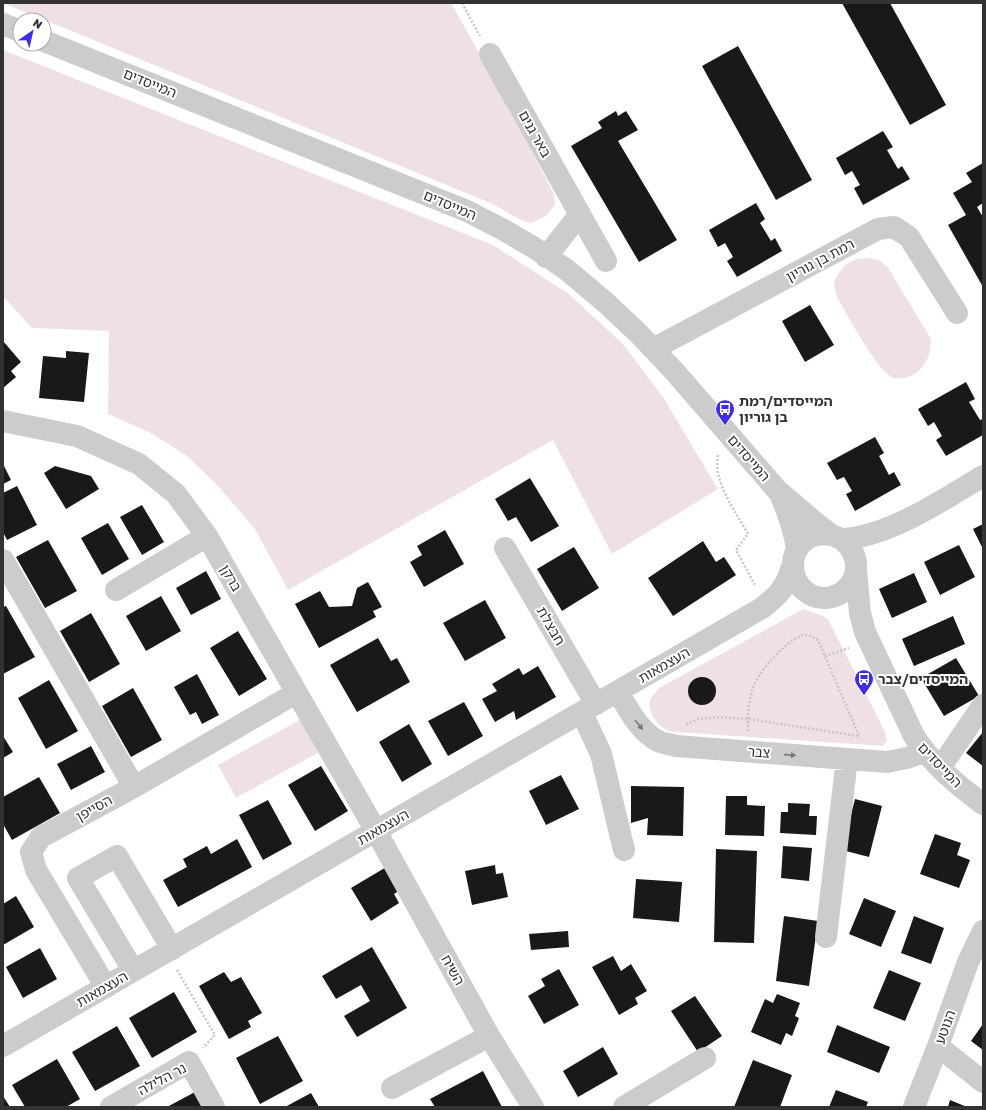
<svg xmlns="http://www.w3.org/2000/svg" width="986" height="1110" font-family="'Golos Text','Noto Sans Hebrew',sans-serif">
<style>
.green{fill:#efe0e6}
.building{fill:#191919}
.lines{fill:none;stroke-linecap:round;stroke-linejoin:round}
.path{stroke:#c6c6c6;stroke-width:2.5;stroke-dasharray:2 2;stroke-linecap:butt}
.minor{stroke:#ccc;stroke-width:22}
.oneway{fill:#777}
.labels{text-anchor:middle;stroke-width:4;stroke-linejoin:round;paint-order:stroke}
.street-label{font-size:14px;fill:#323232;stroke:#fff}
.poi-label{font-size:14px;font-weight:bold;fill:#323232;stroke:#fff;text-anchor:start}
</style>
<rect width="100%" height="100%" fill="#fff"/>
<path class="green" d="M 3,3 L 451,3 L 491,74 L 554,194 L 555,205 L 546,216 L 531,223 L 519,219 L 493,204 Z
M 3,50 L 493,245 L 569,294 L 624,345 L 663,397 L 718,489 L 612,554 L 553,440 L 288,590 L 255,529 L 219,487 L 187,456 L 153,434 L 108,414 L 109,331 L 32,328 L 3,296 Z
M 869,258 L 878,260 L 887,266 L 931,339 C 931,353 927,365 915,374 C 910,377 900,380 894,378 C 878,373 847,314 837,297 L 834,285 L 836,277 L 844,266 L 856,259 Z
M 803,609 L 823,616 L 828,619 L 885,732 L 887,740 L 883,746 L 691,733 C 684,732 673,733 666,730 C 657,725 645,709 651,698 C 653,695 656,692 659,688 Z
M 314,712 L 332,745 L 236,798 L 218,765 Z"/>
<path class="building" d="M 842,3 L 890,3 L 946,105 L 910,125 Z
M 738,46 L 812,180 L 776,200 L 702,66 Z
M 616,111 L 618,116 L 626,111 L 638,130 L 618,141 L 677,240 L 639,262 L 571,146 L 602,128 L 598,122 Z
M 883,131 L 893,147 L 887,150 L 898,169 L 902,166 L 910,179 L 863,205 L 854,188 L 860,185 L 852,171 L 845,175 L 836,158 Z
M 983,163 L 983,203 L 977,207 L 983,217 L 983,287 L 948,225 L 966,215 L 953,193 L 972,182 L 966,173 Z
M 756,203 L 765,219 L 760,223 L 771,241 L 775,238 L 782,251 L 737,277 L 727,261 L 733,257 L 725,243 L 718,247 L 709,230 Z
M 810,305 L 834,345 L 805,362 L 782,321 Z
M 3,341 L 21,362 L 11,371 L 16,377 L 3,388 Z
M 66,351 L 89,353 L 84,402 L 39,398 L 43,356 L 66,358 Z
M 966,382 L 975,399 L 969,402 L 980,420 L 983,419 L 983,435 L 946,456 L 936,440 L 942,436 L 934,422 L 928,426 L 918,409 Z
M 875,437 L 884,453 L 879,456 L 889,475 L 894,472 L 901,485 L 855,511 L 846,494 L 852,491 L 844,477 L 837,480 L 827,463 Z
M 3,464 L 11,480 L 3,484 Z
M 55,466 L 91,476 L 99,489 L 66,509 L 44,473 Z
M 530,478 L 559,526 L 531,542 L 516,517 L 508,521 L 495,499 Z
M 17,486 L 37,525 L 7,540 L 3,532 L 3,493 Z
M 142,505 L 164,542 L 142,555 L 120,517 Z
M 108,523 L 129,559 L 102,575 L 81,538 Z
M 983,524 L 983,549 L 973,529 Z
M 445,530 L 464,564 L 424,587 L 410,562 L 422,555 L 417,546 Z
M 48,540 L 77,591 L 45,608 L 16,557 Z
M 703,541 L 716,562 L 724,557 L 736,575 L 673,616 L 648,578 Z
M 959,545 L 975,577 L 940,595 L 924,562 Z
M 574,547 L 599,588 L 562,611 L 537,569 Z
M 206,571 L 221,599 L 191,615 L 176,588 Z
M 914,573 L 927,602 L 892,618 L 879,589 Z
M 368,582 L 382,607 L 373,611 L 376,617 L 319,648 L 295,604 L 320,591 L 329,607 L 352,606 L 357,588 Z
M 161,596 L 181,631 L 146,651 L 126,616 Z
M 485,600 L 506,638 L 465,661 L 443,623 Z
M 6,606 L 35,657 L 3,674 L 3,607 Z
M 91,613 L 120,664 L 89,682 L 60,631 Z
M 953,616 L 965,644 L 914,666 L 902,639 Z
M 238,631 L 267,679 L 239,696 L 210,648 Z
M 378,638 L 391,661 L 397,658 L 410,682 L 357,712 L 330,665 Z
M 956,658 L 979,696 L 944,716 L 921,678 Z
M 538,666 L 556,697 L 516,720 L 514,711 L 495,722 L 482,699 L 497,691 L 492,684 L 519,668 L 523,675 Z
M 197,674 L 219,715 L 202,724 L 196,712 L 190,715 L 174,687 Z
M688 691a14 14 0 1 1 28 0a14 14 0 1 1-28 0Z
M 49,680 L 78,731 L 46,749 L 18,698 Z
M 133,688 L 162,740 L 131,757 L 102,706 Z
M 464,702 L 483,736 L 448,756 L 428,721 Z
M 409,724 L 432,764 L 402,782 L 379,742 Z
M 983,732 L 983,766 L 966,753 Z
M 3,736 L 13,752 L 3,758 Z
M 91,746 L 105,772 L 71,790 L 57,764 Z
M 321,766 L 348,811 L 315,831 L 288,785 Z
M 561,775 L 579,809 L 546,825 L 529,791 Z
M 39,777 L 60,813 L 12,840 L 3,824 L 3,797 Z
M 631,786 L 684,787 L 683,836 L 647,835 L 648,818 L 631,823 Z
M 726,796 L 747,796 L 747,805 L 765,806 L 764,836 L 725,835 Z
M 855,799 L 882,806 L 869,857 L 842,850 Z
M 268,800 L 292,844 L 263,860 L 239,815 Z
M 788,803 L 810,804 L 809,816 L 817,816 L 816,835 L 780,833 L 781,812 L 788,812 Z
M 935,834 L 961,843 L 957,855 L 970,860 L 959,888 L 920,874 Z
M 237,839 L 252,867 L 178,907 L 163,880 L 187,867 L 183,859 L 207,846 L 211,854 Z
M 783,846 L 812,848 L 809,881 L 781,878 Z
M 716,849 L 757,851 L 754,943 L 714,942 Z
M 495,865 L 496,874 L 503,873 L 508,897 L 472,905 L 465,871 Z
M 388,866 L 402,889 L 394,894 L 399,903 L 371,921 L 351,888 Z
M 636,879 L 682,882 L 679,922 L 633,918 Z
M 16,896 L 34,927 L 3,945 L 3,904 Z
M 864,898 L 896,911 L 881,947 L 849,934 Z
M 784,916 L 818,921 L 809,986 L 776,981 Z
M 914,916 L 944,928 L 931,964 L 901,953 Z
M 568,931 L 569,947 L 531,950 L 529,934 Z
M 372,947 L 407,1008 L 357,1037 L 344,1016 L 370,1001 L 361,985 L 336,999 L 322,976 Z
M 40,948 L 57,979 L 23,998 L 6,967 Z
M 613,956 L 621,971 L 631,964 L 647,991 L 635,998 L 638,1004 L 619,1015 L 592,967 Z
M 559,969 L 579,1005 L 544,1024 L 528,996 L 545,986 L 541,979 Z
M 889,970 L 921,983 L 905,1021 L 873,1008 Z
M 224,972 L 231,982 L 241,977 L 262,1013 L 248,1021 L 251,1027 L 229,1039 L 199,986 Z
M 174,992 L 197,1032 L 152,1058 L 129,1018 Z
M 777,994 L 800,1003 L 795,1016 L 799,1018 L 792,1036 L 786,1033 L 781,1045 L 751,1032 L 765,999 L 773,1003 Z
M 695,996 L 722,1036 L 698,1052 L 671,1011 Z
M 983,1024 L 983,1050 L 971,1041 Z
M 837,1025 L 890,1047 L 879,1073 L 827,1052 Z
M 117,1026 L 140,1066 L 95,1091 L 72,1052 Z
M 278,1036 L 303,1081 L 260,1104 L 236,1058 Z
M 603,1047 L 618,1074 L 578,1097 L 563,1071 Z
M 57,1059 L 80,1099 L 66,1107 L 25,1107 L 12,1085 Z
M 753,1060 L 792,1075 L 780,1107 L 734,1107 Z
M 483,1071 L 502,1107 L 435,1107 L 430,1099 Z
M 836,1090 L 868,1102 L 866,1107 L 829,1107 Z
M 195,1092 L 203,1107 L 167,1107 Z
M 311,1093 L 319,1107 L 285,1107 Z
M 3,1096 L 10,1107 L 3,1107 Z
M 950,1100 L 967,1107 L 948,1107 Z"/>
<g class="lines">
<path class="path" d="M 462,3 L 480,36
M 718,455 C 712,481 736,512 748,534 L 736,550 L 755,585
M 825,656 L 849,648
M 686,724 L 699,719 L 719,717 L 748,719 L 858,736
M 748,731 C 748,717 748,704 752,691 C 756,674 784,642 801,636 C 807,633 812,637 818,640 L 860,738
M 177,970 L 215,1035 L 203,1048"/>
<path class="minor" d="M 3,24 L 20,31
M 44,41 L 467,211 L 502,229 L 533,247 L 567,270 L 605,302 L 638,333 L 675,372 L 777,490 L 817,524 L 832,535
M 490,54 L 606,261
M 546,257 L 580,214
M 653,349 L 878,229 L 894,227 L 909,237 L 957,313
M 3,421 L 77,436 L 139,464 L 176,494 L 207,536 L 376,831 L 489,1036 L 533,1107
M 780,494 C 788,512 794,529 797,549
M 842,539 C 879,572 835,615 805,591 C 790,579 789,555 803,542 C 810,535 821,533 831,535 C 835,535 839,539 842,539 C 847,539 853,538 858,537 C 900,529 946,498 983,476
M 505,548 L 596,704
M 3,560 L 134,787
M 856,571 L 860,613 L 865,632 L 914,736 C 932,764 957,785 983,804
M 116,590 L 207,536
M 618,692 C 629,710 639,731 658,741 C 663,744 671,744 676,746 L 887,762 L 907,758 L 924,752
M 582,713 L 601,754 L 624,850
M 940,768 L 983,705
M 826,937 L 847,759
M 133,970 L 78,878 L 117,856 L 172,949
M 106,987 L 36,870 L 31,852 L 41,837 L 134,787 L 296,693
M 3,1046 L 762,608 C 780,594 785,588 792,567
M 938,1046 L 983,1082
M 392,1088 L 489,1036
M 111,1107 L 189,1062 L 214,1107
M 624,1107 L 705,1058
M 914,1107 L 938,1046 L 968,962 L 983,931"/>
</g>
<defs><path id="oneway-solid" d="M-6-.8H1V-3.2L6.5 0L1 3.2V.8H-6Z"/></defs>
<g class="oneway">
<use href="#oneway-solid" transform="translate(639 725) rotate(51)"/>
<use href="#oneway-solid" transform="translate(790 755) rotate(4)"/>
</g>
<defs>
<symbol id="bus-pin" viewBox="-11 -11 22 30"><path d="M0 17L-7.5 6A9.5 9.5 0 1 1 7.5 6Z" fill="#3c2cf2" stroke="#fff"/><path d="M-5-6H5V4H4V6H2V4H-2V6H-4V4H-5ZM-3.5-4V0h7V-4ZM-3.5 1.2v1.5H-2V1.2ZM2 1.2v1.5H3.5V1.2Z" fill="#fff"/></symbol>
</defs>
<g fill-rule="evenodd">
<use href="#bus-pin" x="714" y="398" width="22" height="30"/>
<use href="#bus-pin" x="853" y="668" width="22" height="30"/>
</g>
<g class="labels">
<g class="street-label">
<text transform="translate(150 83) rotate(22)" y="5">המייסדים</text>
<text transform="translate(535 134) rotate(61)" y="5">באר גנים</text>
<text transform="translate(450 205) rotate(23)" y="5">המייסדים</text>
<text transform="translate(820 260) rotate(-28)" y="5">רמת בן גוריון</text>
<text transform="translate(749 458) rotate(49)" y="5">המייסדים</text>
<text transform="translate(231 578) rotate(60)" y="5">ברקן</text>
<text transform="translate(551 626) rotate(60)" y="5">חבצלת</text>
<text transform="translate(664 665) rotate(-30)" y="5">העצמאות</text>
<text transform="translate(759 752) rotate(4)" y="5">צבר</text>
<text transform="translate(940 765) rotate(46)" y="5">המייסדים</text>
<text transform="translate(94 808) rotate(-29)" y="5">הסייפן</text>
<text transform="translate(383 827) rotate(-30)" y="5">העצמאות</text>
<text transform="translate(453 970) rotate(61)" y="5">השיח</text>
<text transform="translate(102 989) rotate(-30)" y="5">העצמאות</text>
<text transform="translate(945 1027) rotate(-70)" y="5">הנוטע</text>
<text transform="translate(162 1079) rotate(-28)" y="5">נר הלילה</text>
</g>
<g class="poi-label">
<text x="739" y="406">המייסדים/רמת<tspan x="739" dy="16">בן גוריון</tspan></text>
<text x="878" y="684">המייסדים/צבר</text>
</g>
</g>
<rect width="986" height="1110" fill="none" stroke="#323232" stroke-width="8"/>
<g transform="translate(32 32) rotate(34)"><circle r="19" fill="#ffffff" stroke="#adadad"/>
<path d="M0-3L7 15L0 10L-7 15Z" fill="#3c2cf2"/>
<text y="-6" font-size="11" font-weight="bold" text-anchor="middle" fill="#323232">N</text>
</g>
</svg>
